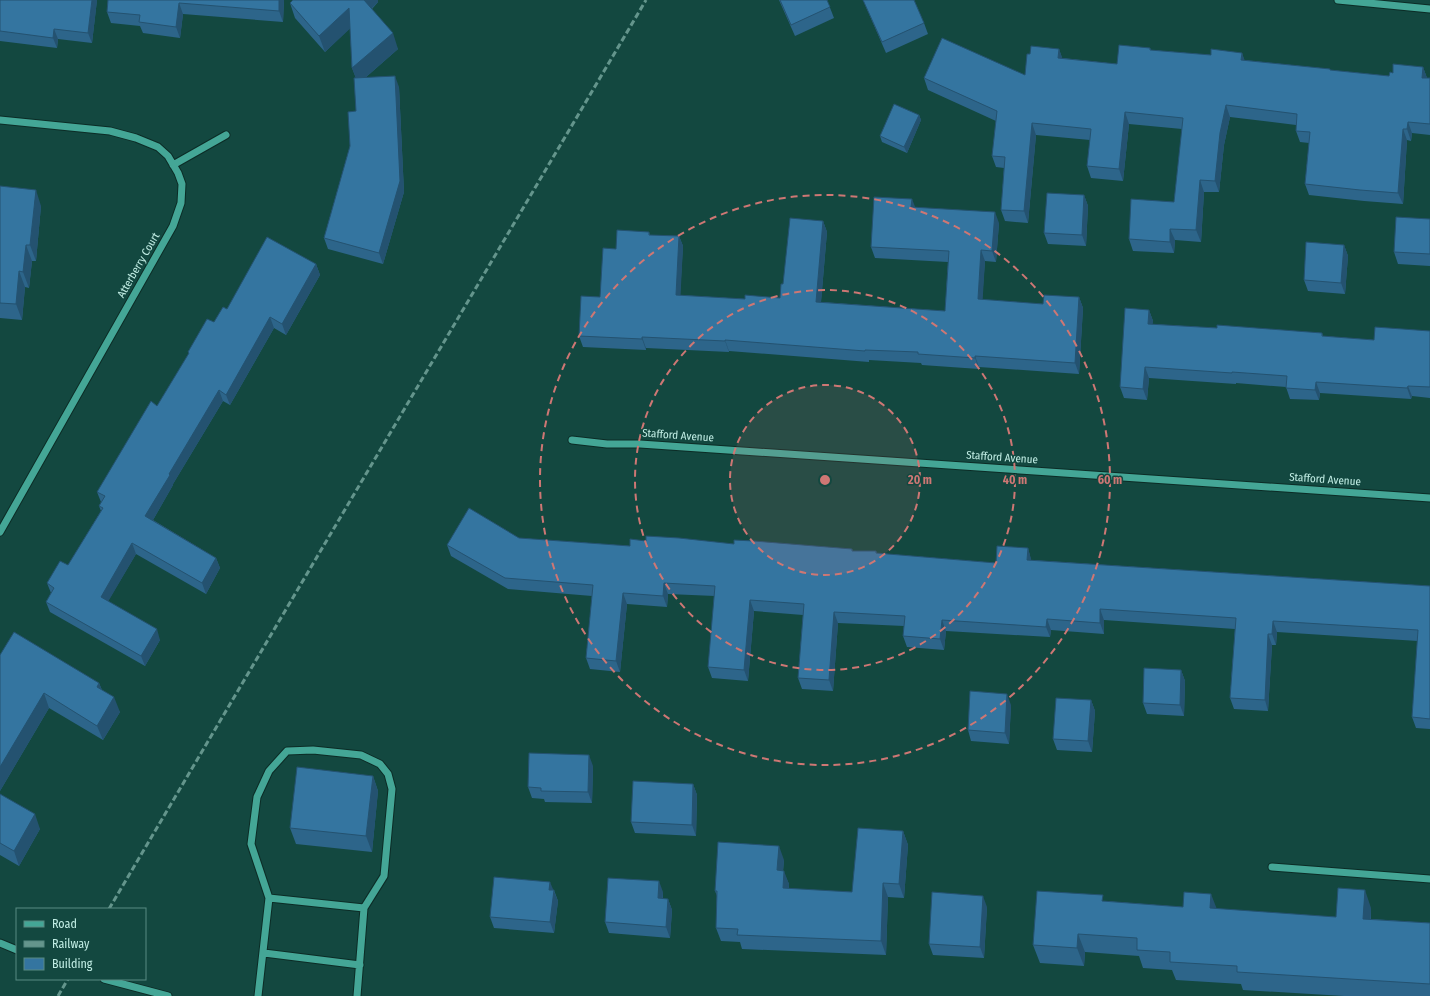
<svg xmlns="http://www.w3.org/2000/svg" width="1430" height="996" font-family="'Fira Sans Condensed',sans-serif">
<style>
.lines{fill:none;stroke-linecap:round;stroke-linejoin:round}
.minor-casing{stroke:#0c2c26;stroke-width:9}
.minor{stroke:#44a696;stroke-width:7}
.rail{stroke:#64958c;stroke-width:3;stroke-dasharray:6 3;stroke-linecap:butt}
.wall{fill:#2d658a}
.shaded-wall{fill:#245270}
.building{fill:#3475a0;stroke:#245270}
.ring{fill:none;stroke:#ce7774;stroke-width:2;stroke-dasharray:7 5}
.labels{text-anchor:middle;stroke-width:3;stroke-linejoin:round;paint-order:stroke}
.street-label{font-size:11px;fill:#c2eee5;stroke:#134840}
.centre{fill:#ce7774;stroke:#134840;stroke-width:2}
.ring-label{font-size:12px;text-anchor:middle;font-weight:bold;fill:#ce7774;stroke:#134840;stroke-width:3;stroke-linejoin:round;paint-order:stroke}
</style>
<rect width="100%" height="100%" fill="#134840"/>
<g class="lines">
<defs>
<path id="minor" d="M 1338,0 L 1430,9
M 0,120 L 110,131 L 136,138 L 158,147 L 168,156 L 178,173 L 182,184 L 181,203 L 173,226 L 0,532
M 173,165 L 226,135
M 572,440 L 607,444 L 640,444 L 1430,498
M 1272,867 L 1430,879
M 269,898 L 251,844 L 257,797 L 269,771 L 287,751 L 313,750 L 361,755 L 380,764 L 388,774 L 392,789 L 384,876 L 364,908
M 0,943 L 17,950
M 264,953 L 360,965
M 104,979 L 168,996
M 258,996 L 269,898 L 364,908 L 357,996"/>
</defs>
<use href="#minor" class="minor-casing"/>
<use href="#minor" class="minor"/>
<path class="rail" d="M 109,909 L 646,0
M 58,996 L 68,979"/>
</g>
<path class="wall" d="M 0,0 L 97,0 L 92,43 L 58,39 L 57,48 L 0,41 Z
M 108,0 L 284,0 L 283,22 L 183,14 L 180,38 L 143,33 L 140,26 L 111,23 L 107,12 Z
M 779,0 L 827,0 L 834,18 L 795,36 Z
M 863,0 L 914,0 L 924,23 L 928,34 L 886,53 Z
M 378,2 L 372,9 L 398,49 L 365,78 L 399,87 L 404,192 L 383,264 L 328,249 L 324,238 L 350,146 L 356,111 L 356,78 L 352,68 L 350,28 L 325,52 L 295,18 L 290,3 Z
M 1150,48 L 1151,50 L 1211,55 L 1242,53 L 1244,60 L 1330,69 L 1330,70 L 1389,76 L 1393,73 L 1423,67 L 1427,78 L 1430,78 L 1430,135 L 1412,133 L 1411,141 L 1407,140 L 1403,204 L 1364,201 L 1309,195 L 1305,184 L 1309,143 L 1300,142 L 1296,131 L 1296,125 L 1230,117 L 1224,145 L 1219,192 L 1204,192 L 1201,242 L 1175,240 L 1174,253 L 1133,251 L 1129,239 L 1174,202 L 1182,129 L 1129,124 L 1123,181 L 1091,178 L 1087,166 L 1090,140 L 1036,135 L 1028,223 L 1005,221 L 1001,210 L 1004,168 L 996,167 L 992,156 L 996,121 L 928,90 L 924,78 L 1025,75 L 1059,49 L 1062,58 L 1117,64 Z
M 919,115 L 921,120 L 907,153 L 882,142 L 880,136 Z
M 0,186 L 41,206 L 36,261 L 32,261 L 29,288 L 25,287 L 22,320 L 0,318 Z
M 1084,195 L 1088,206 L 1086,246 L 1048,244 L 1044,233 Z
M 915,207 L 999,223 L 996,262 L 985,261 L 982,300 L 1043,304 L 1079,297 L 1083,308 L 1079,374 L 979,367 L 979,369 L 922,365 L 921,363 L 869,360 L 869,362 L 729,351 L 729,352 L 646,348 L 646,350 L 583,347 L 579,336 L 600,297 L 616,249 L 649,232 L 650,235 L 679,236 L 683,246 L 680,295 L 745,299 L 780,298 L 783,284 L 823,221 L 827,232 L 821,302 L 945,311 L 948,262 L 875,258 L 871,247 Z
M 1430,219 L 1430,266 L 1398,264 L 1394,252 Z
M 1344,245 L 1348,256 L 1345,294 L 1308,291 L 1304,280 Z
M 316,264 L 320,275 L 286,335 L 274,328 L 230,405 L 223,401 L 173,484 L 173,485 L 153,520 L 216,558 L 220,568 L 206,594 L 136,554 L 108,601 L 160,640 L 145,666 L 50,612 L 46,602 L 51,593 L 47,583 L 68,565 L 101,511 L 99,506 L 101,502 L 97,492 L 157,406 L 189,354 L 188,352 L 227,309 Z
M 1149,310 L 1153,321 L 1152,324 L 1217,328 L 1322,333 L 1323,336 L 1374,340 L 1430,331 L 1430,398 L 1412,396 L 1411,399 L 1320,393 L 1319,400 L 1290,399 L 1286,387 L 1236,383 L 1236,384 L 1149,378 L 1147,400 L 1124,398 L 1120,387 Z
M 519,538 L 630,546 L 646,541 L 852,549 L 853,551 L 876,551 L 877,553 L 996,563 L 1028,548 L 1031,560 L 1430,586 L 1430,729 L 1416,728 L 1412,717 L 1418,641 L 1277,632 L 1276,645 L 1272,645 L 1268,711 L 1234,709 L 1230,698 L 1235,629 L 1104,620 L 1104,634 L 1051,630 L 1050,637 L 946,631 L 944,650 L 907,647 L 903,636 L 904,626 L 838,623 L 833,691 L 802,689 L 798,678 L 803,615 L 754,611 L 748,681 L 712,678 L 708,667 L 715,596 L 668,594 L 667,607 L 627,604 L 620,672 L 590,669 L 586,658 L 592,596 L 508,589 L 451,556 L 447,545 Z
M 0,655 L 99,683 L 102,690 L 120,712 L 103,740 L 49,708 L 0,791 Z
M 1181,670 L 1185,681 L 1184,716 L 1147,714 L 1143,703 Z
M 1091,700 L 1095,711 L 1092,752 L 1057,750 L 1053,739 Z
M 1011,705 L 1009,744 L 971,741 L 968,730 Z
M 593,766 L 592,803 L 545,802 L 544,799 L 532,798 L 528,787 Z
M 373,776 L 378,791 L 372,852 L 296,844 L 290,828 Z
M 693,784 L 697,795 L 696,836 L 635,833 L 631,822 Z
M 0,794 L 40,829 L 19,866 L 0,855 Z
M 903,831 L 908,845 L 904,898 L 888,897 L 886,955 L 742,949 L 740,942 L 721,941 L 716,928 L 717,896 L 715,891 L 784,860 L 783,871 L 789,884 L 789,889 L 852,892 Z
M 553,890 L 554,890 L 558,901 L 554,933 L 494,928 L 490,917 Z
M 663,892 L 663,899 L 668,899 L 672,910 L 670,938 L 609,933 L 605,922 Z
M 1105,901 L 1183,907 L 1336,917 L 1371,908 L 1371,919 L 1430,923 L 1430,996 L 1344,996 L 1243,990 L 1241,984 L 1176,980 L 1172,970 L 1143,968 L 1139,956 L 1085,952 L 1084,966 L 1040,963 L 1033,945 Z
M 987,907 L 984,958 L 933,955 L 929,944 Z"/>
<path class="shaded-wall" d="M 92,0 L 97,0 L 92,43 L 88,33 Z
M 279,0 L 284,0 L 283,22 L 279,11 Z
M 362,0 L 378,0 L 378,2 L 367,13 Z
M 179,3 L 183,14 L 180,38 L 176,27 Z
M 349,8 L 355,24 L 325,52 L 319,36 Z
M 54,29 L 58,39 L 57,48 L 53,38 Z
M 393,33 L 398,49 L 358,84 L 352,68 Z
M 1059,49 L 1063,60 L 1058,58 Z
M 1242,53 L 1246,64 L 1241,60 Z
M 1423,67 L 1427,78 L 1422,78 Z
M 395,76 L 399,87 L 404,192 L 383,264 L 379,253 Z
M 1226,105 L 1230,117 L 1224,145 L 1219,192 L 1215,181 L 1220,133 Z
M 1125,112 L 1129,124 L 1123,181 L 1119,169 Z
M 919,115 L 921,120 L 907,153 L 904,147 Z
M 1408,122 L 1412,133 L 1411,141 L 1407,129 Z
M 1032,123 L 1036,135 L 1028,223 L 1024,211 Z
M 1403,129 L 1407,140 L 1403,204 L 1398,193 Z
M 1200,180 L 1204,192 L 1201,242 L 1196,230 Z
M 36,190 L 41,206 L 36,261 L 30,245 Z
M 1084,195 L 1088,206 L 1086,246 L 1082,235 Z
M 912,199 L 916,209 L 911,207 Z
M 995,212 L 999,223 L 996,262 L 992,251 Z
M 823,221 L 827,232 L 820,313 L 816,302 Z
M 1170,229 L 1175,240 L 1174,253 L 1170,242 Z
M 679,236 L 683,246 L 680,306 L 676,295 Z
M 26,245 L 32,261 L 29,288 L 23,272 Z
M 1344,245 L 1348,256 L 1345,294 L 1341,283 Z
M 981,250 L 985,261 L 982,310 L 978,299 Z
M 316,264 L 320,275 L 286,335 L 282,324 Z
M 19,271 L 25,287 L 22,320 L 16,304 Z
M 1079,297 L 1083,308 L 1079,374 L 1075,363 Z
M 1149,310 L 1153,321 L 1152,335 L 1148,324 Z
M 270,317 L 274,328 L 230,405 L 226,395 Z
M 642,337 L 646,348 L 646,350 L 642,339 Z
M 725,340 L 729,351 L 729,352 L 725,341 Z
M 975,356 L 979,367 L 979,369 L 975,358 Z
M 1145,367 L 1149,378 L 1147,400 L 1143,389 Z
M 1316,382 L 1320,393 L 1319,400 L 1315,390 Z
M 1408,386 L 1412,396 L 1411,399 L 1407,388 Z
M 219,390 L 223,401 L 173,484 L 173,485 L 149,527 L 145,516 L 169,474 Z
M 132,543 L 136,554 L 105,607 L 101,597 Z
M 1028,548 L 1031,559 L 1031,571 L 1027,560 Z
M 216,558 L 220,568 L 206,594 L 202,583 Z
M 664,583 L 668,594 L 667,607 L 663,596 Z
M 623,593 L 627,604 L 620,672 L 616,661 Z
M 750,600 L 754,611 L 748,681 L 744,670 Z
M 1100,609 L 1104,620 L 1104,634 L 1100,623 Z
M 834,612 L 838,623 L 833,691 L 829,680 Z
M 1047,619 L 1051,630 L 1050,637 L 1046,627 Z
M 942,620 L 946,631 L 944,650 L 940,639 Z
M 1273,621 L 1277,632 L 1276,645 L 1272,634 Z
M 157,629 L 160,640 L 145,666 L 141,656 Z
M 1268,634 L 1272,645 L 1268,711 L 1265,700 Z
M 1181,670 L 1185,681 L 1184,716 L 1180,705 Z
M 99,683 L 105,698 L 97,687 Z
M 44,693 L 49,708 L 0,791 L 0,767 Z
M 1007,694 L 1011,705 L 1009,744 L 1005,733 Z
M 114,697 L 120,712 L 103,740 L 97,726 Z
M 1091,700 L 1095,711 L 1092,752 L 1088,741 Z
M 589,755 L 593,766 L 592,803 L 588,792 Z
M 373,776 L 378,791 L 372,852 L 366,836 Z
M 693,784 L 697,795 L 696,836 L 692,825 Z
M 35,814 L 40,829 L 19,866 L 14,851 Z
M 903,831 L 908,845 L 904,898 L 899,884 Z
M 779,846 L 784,860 L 782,884 L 777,870 Z
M 784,871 L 789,884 L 788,902 L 783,888 Z
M 659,881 L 663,892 L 662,909 L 658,898 Z
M 550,882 L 558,901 L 554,933 L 550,922 L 549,890 Z
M 883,883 L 888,897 L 886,955 L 881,941 Z
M 1365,890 L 1371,908 L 1370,937 L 1363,919 Z
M 1211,894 L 1218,912 L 1210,908 Z
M 983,896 L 987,907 L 984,958 L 980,947 Z
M 668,899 L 672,910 L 670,938 L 666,927 Z
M 1078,934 L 1085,952 L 1084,966 L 1077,948 Z"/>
<path class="building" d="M 0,0 L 92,0 L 88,33 L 54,29 L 53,38 L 0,31 Z
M 108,0 L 279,0 L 279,11 L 179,3 L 176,27 L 139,22 L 140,15 L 107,12 Z
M 293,0 L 364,0 L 393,33 L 352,68 L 349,8 L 319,36 L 290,3 Z
M 780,0 L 827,0 L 830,7 L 791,25 Z
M 863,0 L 914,0 L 924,23 L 882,42 Z
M 942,38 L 1025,75 L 1027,54 L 1030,54 L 1031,46 L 1059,49 L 1058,58 L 1117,64 L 1119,45 L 1150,48 L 1150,50 L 1211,55 L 1211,49 L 1242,53 L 1241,60 L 1330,69 L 1330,70 L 1389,76 L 1390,72 L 1393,73 L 1393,64 L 1423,67 L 1422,78 L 1430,78 L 1430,124 L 1408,122 L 1407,129 L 1403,129 L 1398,193 L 1360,190 L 1305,184 L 1310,132 L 1296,131 L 1297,114 L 1226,105 L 1220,133 L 1215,181 L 1200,180 L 1196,230 L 1170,229 L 1170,242 L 1129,239 L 1131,199 L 1174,202 L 1183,118 L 1125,112 L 1119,169 L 1087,166 L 1091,129 L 1032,123 L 1024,211 L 1001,210 L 1005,157 L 992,156 L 997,111 L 924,78 Z
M 395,76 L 400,181 L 379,253 L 324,238 L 350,146 L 348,112 L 356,111 L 354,78 Z
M 894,104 L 919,115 L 904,147 L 880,136 Z
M 0,186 L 36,190 L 30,245 L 26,245 L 23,272 L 19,271 L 16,304 L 0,303 Z
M 1047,193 L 1084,195 L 1082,235 L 1044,233 Z
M 874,197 L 912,199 L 911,207 L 995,212 L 992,251 L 981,250 L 978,299 L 1043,304 L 1044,295 L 1079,297 L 1075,363 L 975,356 L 975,358 L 918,354 L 918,352 L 865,350 L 865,351 L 725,340 L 725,341 L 642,337 L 642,339 L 579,336 L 581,296 L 600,297 L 603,248 L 616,249 L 617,230 L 649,232 L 649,235 L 679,236 L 676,295 L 745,299 L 745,295 L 780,298 L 781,284 L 783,284 L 790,218 L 823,221 L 816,302 L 945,311 L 949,251 L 871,247 Z
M 1396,217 L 1430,219 L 1430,254 L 1394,252 Z
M 267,237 L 316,264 L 282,324 L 270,317 L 226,395 L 219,390 L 169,474 L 170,475 L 145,516 L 216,558 L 202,583 L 132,543 L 101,597 L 157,629 L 141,656 L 46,602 L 54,588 L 47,583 L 60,561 L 68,565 L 103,508 L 99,506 L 105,496 L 97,492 L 151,401 L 157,406 L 189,353 L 188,352 L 207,319 L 214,322 L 223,307 L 227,309 Z
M 1306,242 L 1344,245 L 1341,283 L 1304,280 Z
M 1125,308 L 1149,310 L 1148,324 L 1217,328 L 1217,325 L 1322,333 L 1322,336 L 1374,340 L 1375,327 L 1430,331 L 1430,387 L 1408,386 L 1407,388 L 1316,382 L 1315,390 L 1286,388 L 1287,376 L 1232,372 L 1232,373 L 1145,367 L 1143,389 L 1120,387 Z
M 469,508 L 519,538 L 630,546 L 630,539 L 646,541 L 646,536 L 679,538 L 734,544 L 734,540 L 754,541 L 852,549 L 852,551 L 876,551 L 876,553 L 996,563 L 997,546 L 1028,548 L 1027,560 L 1430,586 L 1430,719 L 1412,717 L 1418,630 L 1273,621 L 1272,634 L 1268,634 L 1265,700 L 1230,698 L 1236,618 L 1100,609 L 1100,623 L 1047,619 L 1046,627 L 942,620 L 940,639 L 903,636 L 905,616 L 834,612 L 829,680 L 798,678 L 804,604 L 750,600 L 744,670 L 708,667 L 715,586 L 664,583 L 663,596 L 623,593 L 616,661 L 586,658 L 593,585 L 505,578 L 447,545 Z
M 14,632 L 99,683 L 97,687 L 114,697 L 97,726 L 44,693 L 0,767 L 0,655 Z
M 1144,668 L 1181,670 L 1180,705 L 1143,703 Z
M 970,691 L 1007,694 L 1005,733 L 968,730 Z
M 1056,698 L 1091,700 L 1088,741 L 1053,739 Z
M 529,753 L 589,755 L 588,792 L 541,791 L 541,788 L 528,787 Z
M 297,767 L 373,776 L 366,836 L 290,828 Z
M 633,781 L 693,784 L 692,825 L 631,822 Z
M 0,794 L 35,814 L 14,851 L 0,843 Z
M 858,828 L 903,831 L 899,884 L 883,883 L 881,941 L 737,935 L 738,929 L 716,928 L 717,891 L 715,891 L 718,842 L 779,846 L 777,870 L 784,871 L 783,888 L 852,892 Z
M 494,877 L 550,882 L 549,890 L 554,890 L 550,922 L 490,917 Z
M 608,878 L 659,881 L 658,898 L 668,899 L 666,927 L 605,922 Z
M 1338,888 L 1365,890 L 1363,919 L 1430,923 L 1430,984 L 1237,972 L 1237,966 L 1170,962 L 1170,952 L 1137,950 L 1137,938 L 1078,934 L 1077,948 L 1033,945 L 1037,891 L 1103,895 L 1102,901 L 1183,907 L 1184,892 L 1211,894 L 1210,908 L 1336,917 Z
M 932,892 L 983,896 L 980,947 L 929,944 Z"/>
<circle cx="825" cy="480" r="95" fill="#ce7774" fill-opacity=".12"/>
<g class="ring">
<circle cx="825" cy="480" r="95"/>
<circle cx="825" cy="480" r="190"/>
<circle cx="825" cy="480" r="285"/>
</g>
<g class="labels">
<g class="street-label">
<text transform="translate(138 265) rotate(-60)" y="4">Atterberry Court</text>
<text transform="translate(678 435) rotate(4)" y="4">Stafford Avenue</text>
<text transform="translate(1002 457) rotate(4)" y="4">Stafford Avenue</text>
<text transform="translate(1325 479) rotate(4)" y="4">Stafford Avenue</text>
</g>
</g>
<circle cx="825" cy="480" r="6" class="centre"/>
<g class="ring-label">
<text x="920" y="484">20 m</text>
<text x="1015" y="484">40 m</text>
<text x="1110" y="484">60 m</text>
</g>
<rect x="16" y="908" width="130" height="72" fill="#134840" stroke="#598a82"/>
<rect x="24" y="921" width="20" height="6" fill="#44a696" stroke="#598a82"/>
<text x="52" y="928" font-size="12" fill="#c2eee5">Road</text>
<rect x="24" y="941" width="20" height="6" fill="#64958c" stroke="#598a82"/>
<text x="52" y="948" font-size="12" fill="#c2eee5">Railway</text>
<rect x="24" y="958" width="20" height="12" fill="#3475a0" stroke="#598a82"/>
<text x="52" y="968" font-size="12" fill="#c2eee5">Building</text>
</svg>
